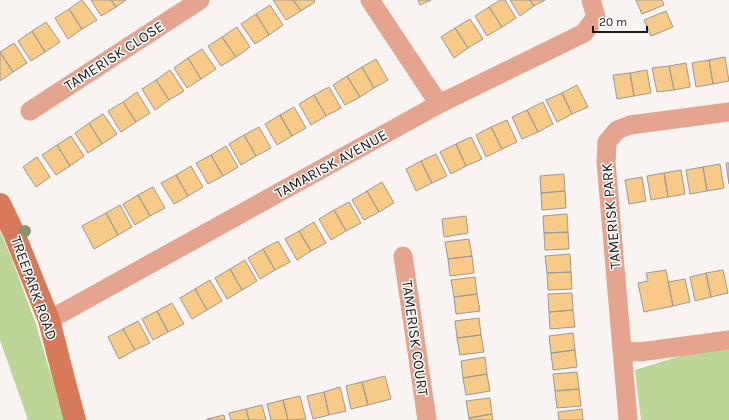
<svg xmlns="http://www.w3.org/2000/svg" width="729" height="420" font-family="Karla,sans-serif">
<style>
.green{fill:#bdd698}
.building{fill:#f7ca87;stroke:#9d9a96}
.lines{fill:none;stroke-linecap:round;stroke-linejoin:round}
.street{stroke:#e4a48e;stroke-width:19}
.secondary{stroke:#d77a5a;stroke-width:22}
.tree{fill:#8a936c}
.labels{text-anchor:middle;stroke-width:3;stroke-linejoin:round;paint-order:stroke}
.street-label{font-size:15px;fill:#1b1a19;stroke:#fff}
</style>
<rect width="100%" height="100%" fill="#f9f3f1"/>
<path class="green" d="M 0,231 L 11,257 L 36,324 L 64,420 L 28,420 L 0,340 Z
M 729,344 L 729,420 L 641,420 L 635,370 L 680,356 Z"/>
<path class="building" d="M 82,0 L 97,20 L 82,29 L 69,9 Z
M 91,0 L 111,0 L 116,7 L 101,16 Z
M 111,0 L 126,0 L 116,7 Z
M 273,0 L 293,0 L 301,11 L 286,20 Z
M 293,0 L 314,0 L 315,2 L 301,11 Z
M 418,0 L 431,0 L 420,5 Z
M 500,0 L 505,0 L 516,18 L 502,27 L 489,7 Z
M 510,0 L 530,0 L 534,6 L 520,16 Z
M 530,0 L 545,0 L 534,6 Z
M 636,0 L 662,0 L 664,5 L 642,14 Z
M 270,5 L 283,25 L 269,35 L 256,14 Z
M 489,7 L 502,27 L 487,36 L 475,16 Z
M 69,9 L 82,29 L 68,39 L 55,18 Z
M 666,11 L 673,27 L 651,36 L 644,20 Z
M 256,14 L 269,35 L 255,44 L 241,24 Z
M 470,19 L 483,39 L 468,48 L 455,28 Z
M 46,22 L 60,42 L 45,52 L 32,31 Z
M 237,27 L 250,47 L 236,57 L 222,37 Z
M 455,28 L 468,48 L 454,58 L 441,37 Z
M 32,31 L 45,52 L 31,61 L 18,41 Z
M 222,37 L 236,57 L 221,66 L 208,46 Z
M 14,43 L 27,63 L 13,72 L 0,52 Z
M 202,49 L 216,69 L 201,79 L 188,58 Z
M 0,52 L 13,72 L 0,81 Z
M 725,57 L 729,81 L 713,84 L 709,60 Z
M 188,58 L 201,79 L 187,88 L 174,68 Z
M 376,59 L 388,80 L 374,88 L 362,67 Z
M 709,60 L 713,84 L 696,87 L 692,63 Z
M 686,63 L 690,87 L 674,90 L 669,66 Z
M 669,66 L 674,90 L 657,92 L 652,68 Z
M 362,67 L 374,88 L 360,97 L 347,76 Z
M 170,70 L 184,91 L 169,100 L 156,80 Z
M 647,70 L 651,93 L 634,96 L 630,73 Z
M 630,73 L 634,96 L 617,99 L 613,75 Z
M 347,76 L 360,97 L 345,105 L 333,85 Z
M 156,80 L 169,100 L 155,110 L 142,89 Z
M 577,85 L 588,107 L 572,114 L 562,93 Z
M 329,87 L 341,108 L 326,116 L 314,95 Z
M 137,92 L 150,113 L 136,122 L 123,102 Z
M 562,93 L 572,114 L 557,122 L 546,100 Z
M 314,95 L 326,116 L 311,125 L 299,104 Z
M 123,102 L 136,122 L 121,132 L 108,111 Z
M 543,102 L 553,124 L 538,132 L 527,110 Z
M 294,107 L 306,128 L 292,136 L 280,115 Z
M 527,110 L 538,132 L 522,139 L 512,117 Z
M 103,114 L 117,134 L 102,144 L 89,123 Z
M 280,115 L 292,136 L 277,145 L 265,124 Z
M 507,120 L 517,142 L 502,149 L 491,127 Z
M 89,123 L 102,144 L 88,153 L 75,133 Z
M 259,127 L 271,148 L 256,156 L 244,135 Z
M 491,127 L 502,149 L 486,157 L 476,135 Z
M 244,135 L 256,156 L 241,165 L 229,144 Z
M 71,136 L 84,156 L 70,166 L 57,145 Z
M 471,137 L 482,159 L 466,166 L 456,144 Z
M 456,144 L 466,166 L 451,174 L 440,152 Z
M 57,145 L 70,166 L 56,175 L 42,155 Z
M 226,146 L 238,167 L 223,176 L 211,155 Z
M 436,154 L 447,176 L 432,183 L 421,161 Z
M 211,155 L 223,176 L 208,184 L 196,163 Z
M 37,157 L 50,177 L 36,187 L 23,167 Z
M 421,161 L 432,183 L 416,191 L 406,169 Z
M 726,163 L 729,163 L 729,184 Z
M 720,164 L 724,188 L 707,191 L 703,167 Z
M 191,166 L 203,187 L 188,196 L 176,175 Z
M 703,167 L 707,191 L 690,194 L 686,170 Z
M 681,170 L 685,194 L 668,197 L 664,173 Z
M 664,173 L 668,197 L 651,200 L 647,176 Z
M 564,174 L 565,191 L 541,193 L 540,176 Z
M 176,175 L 188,196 L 174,204 L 161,183 Z
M 642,177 L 646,201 L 629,204 L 625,180 Z
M 382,182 L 394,203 L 379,212 L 367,191 Z
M 153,187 L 165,208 L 150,216 L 138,195 Z
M 367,191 L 379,212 L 364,220 L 352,200 Z
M 565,191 L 566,208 L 542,210 L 541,193 Z
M 138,195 L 150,216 L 135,225 L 123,204 Z
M 349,202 L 361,223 L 346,231 L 334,210 Z
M 120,205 L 132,227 L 118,235 L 106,213 Z
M 334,210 L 346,231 L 331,240 L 319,219 Z
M 106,213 L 118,235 L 94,249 L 82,226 Z
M 567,214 L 568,232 L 544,233 L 543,216 Z
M 466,216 L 468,233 L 444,237 L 442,219 Z
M 314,222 L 326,243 L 311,251 L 299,231 Z
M 299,231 L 311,251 L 297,260 L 285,239 Z
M 568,232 L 569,249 L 545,250 L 544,233 Z
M 469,239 L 472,256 L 448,259 L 445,242 Z
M 278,241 L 290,262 L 275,270 L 263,249 Z
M 263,249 L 275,270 L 260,279 L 248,258 Z
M 570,254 L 571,272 L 547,273 L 545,256 Z
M 472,256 L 474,273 L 450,276 L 448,259 Z
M 245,260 L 257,281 L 242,290 L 230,269 Z
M 230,269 L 242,290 L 227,299 L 215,278 Z
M 666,270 L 673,306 L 644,312 L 638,283 L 648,281 L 646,273 Z
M 723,270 L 728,293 L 711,297 L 706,273 Z
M 571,272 L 572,289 L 548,290 L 547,273 Z
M 706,273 L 711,297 L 695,301 L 690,277 Z
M 475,277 L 477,294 L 454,297 L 451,280 Z
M 685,279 L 690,302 L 673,306 L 668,282 Z
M 210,280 L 222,301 L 207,310 L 195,289 Z
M 195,289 L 207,310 L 192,319 L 180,298 Z
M 572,293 L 573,310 L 549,312 L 548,294 Z
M 477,294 L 480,311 L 456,314 L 454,297 Z
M 172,303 L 184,324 L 168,332 L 157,311 Z
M 573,310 L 575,327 L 550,329 L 549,312 Z
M 157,311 L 168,332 L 153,340 L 142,319 Z
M 479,318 L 481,335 L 457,338 L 455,321 Z
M 138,321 L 150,343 L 135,350 L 123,329 Z
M 123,329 L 135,350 L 119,359 L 108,337 Z
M 573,333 L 575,350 L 551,353 L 549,336 Z
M 481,335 L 484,352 L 460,355 L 457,338 Z
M 575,350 L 577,367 L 553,370 L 551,353 Z
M 485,357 L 487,374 L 463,378 L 461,361 Z
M 577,372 L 579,389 L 555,391 L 553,374 Z
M 487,374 L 490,391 L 466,395 L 463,378 Z
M 385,376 L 391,399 L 368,405 L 362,382 Z
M 362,382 L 368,405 L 351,409 L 346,386 Z
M 340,387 L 346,411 L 329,415 L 324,392 Z
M 579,389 L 581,406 L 557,408 L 555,391 Z
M 324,392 L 329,415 L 313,419 L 307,396 Z
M 300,396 L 306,419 L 288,420 L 283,400 Z
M 490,398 L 492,414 L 469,418 L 466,401 Z
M 283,400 L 288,420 L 271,420 L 267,404 Z
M 262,405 L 266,420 L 249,420 L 246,409 Z
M 246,409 L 249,420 L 231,420 L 229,413 Z
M 582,409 L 583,420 L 559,420 L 558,412 Z
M 492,414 L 493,420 L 469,420 L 469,418 Z
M 224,415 L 225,420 L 207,420 L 207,419 Z"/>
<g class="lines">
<path class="street" d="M 370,0 L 439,104
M 30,111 L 200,0
M 403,256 L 427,420
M 49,320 L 439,104 L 584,33 L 596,17 L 591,0
M 622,351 L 640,352 L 729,340
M 628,420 L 606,162 L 607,142 L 617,130 L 630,125 L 729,112"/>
<path class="secondary" d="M 0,204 L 13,231 L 49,320 L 65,383 L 75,420"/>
</g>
<circle class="tree" cx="25" cy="231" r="6"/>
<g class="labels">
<g class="street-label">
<text transform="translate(114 56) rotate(-33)" y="5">TAMERISK CLOSE</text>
<text transform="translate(331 164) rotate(-29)" y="5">TAMARISK AVENUE</text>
<text transform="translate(611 216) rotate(-95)" y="5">TAMERISK PARK</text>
<text transform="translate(34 288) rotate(70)" y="5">TREEPARK ROAD</text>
<text transform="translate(415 338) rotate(82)" y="5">TAMERISK COURT</text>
</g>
</g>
<path d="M593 26v6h54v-6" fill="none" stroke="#1b1a19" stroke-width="2"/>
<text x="599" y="26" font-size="12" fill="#1b1a19" stroke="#ffffff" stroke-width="3" paint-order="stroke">20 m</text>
</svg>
